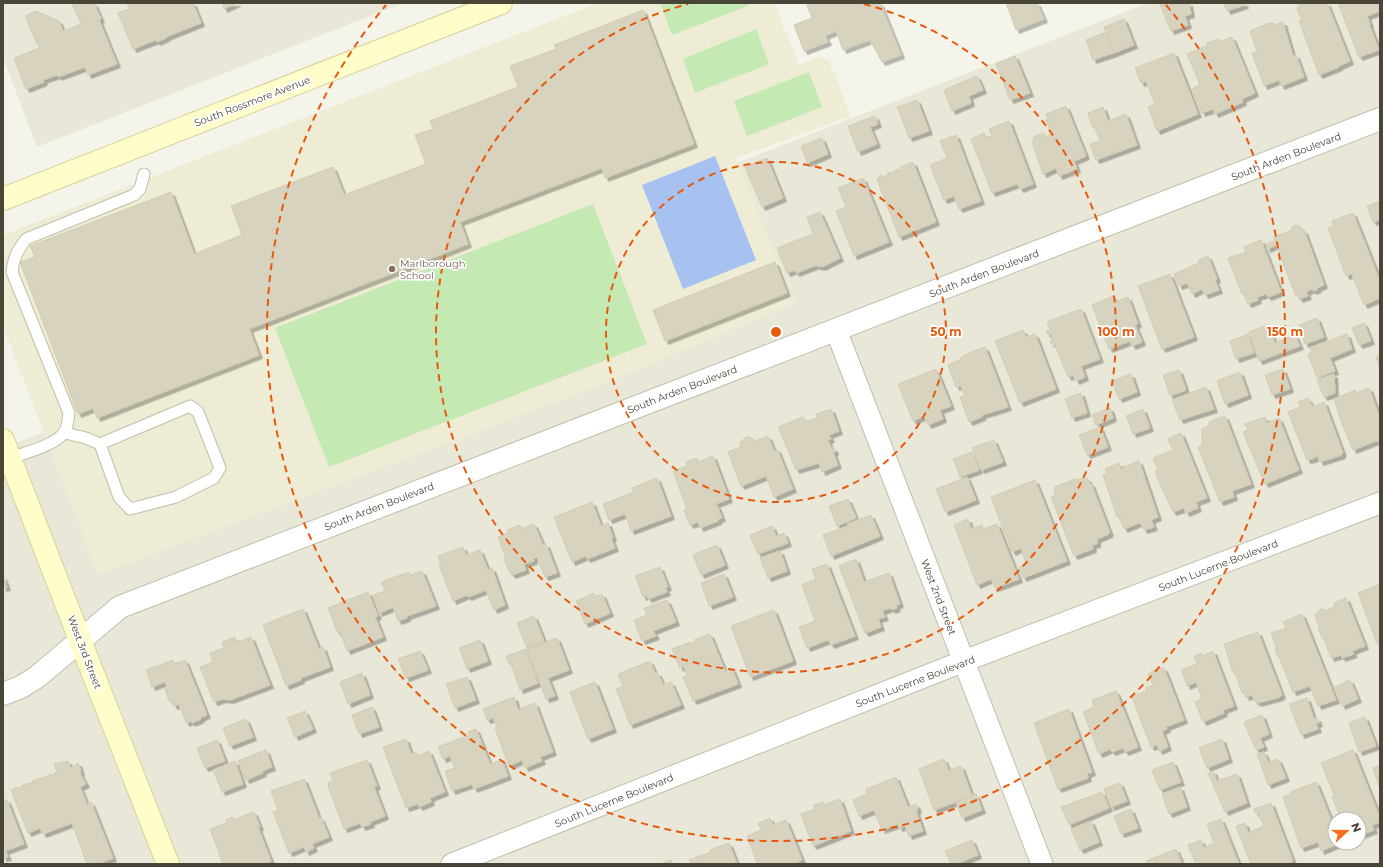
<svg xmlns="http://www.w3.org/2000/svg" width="1383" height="867" font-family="Montserrat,sans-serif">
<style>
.residential{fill:#e9e7d8;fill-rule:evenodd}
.education{fill:#eeecd4}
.green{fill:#c5e9b3}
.water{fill:#a7c2f1}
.building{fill:#d7d3bf;stroke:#d2ccb2;filter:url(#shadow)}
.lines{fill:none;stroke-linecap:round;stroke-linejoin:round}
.service-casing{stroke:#c1beac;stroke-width:13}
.minor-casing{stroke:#c1beac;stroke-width:23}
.tertiary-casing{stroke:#c1beac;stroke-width:24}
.secondary-casing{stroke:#d5d29a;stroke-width:24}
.service{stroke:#fff;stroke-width:11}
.minor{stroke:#fff;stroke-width:21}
.tertiary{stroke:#fff;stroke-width:22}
.secondary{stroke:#fffdca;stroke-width:22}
.ring{fill:none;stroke:#e8590c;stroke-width:2;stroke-dasharray:7 5}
.education-dot{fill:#8d6e63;stroke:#fff;stroke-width:1.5}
.labels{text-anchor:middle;stroke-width:3.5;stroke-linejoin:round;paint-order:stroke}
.street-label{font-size:10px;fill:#494638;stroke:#fff}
.education-label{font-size:10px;fill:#785e54;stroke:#fff;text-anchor:start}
.centre{fill:#e8590c;stroke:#fff;stroke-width:2}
.ring-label{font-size:12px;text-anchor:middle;font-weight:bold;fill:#e8590c;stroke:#fff;stroke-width:3.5;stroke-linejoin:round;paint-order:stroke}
</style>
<defs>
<filter id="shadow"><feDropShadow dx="3.5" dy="3.5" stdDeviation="0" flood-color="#0004"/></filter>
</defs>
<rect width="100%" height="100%" fill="#f5f4ea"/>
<path class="residential" d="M 3,3 L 403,3 L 37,147 L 3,58 Z
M 1148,3 L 1380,3 L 1380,864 L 3,864 L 3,448 ZM 1335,819 L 1359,819 L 1359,843 L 1335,843 Z"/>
<path class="education" d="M 598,3 L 774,3 L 799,65 L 818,57 L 829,60 L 851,116 L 736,158 L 795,303 L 609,382 L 98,575 L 3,326 L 3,235 Z"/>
<path class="green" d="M 660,3 L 747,3 L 748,6 L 672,35 Z
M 756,29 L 769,64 L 695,93 L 683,59 Z
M 809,72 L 822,107 L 747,136 L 734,101 Z
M 593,204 L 647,344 L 329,467 L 275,328 Z"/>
<path class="water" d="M 715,156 L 756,260 L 683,289 L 642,185 Z"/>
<path class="building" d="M 72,3 L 94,3 L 101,19 L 99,20 L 117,64 L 88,75 L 85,67 L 58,77 L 57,75 L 43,80 L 44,82 L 26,89 L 14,58 L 39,48 L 38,44 L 37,44 L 25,16 L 36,11 L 59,21 L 63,31 L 81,24 Z
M 127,3 L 193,3 L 201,23 L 166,37 L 166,38 L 157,42 L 156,40 L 133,49 L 118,13 L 129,9 Z
M 222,3 L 237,3 L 224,9 Z
M 812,3 L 880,3 L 901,55 L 882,62 L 870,40 L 843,50 L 836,31 L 825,36 L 828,42 L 804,51 L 794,25 L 812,18 L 807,5 Z
M 1006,3 L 1037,3 L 1044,19 L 1016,30 Z
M 1165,3 L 1189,3 L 1191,14 L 1185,16 L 1188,25 L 1171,31 L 1160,5 Z
M 1224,3 L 1244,3 L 1245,5 L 1227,11 Z
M 1300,3 L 1327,3 L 1350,61 L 1339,66 L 1339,67 L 1319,75 L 1299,21 L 1302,20 L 1297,9 Z
M 1338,3 L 1380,3 L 1380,11 L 1367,16 L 1370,24 L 1369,24 L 1379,50 L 1359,57 Z
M 643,10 L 694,144 L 605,178 L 602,168 L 460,222 L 468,244 L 249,329 L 259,355 L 97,418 L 93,408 L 78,414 L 20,262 L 35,257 L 30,246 L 171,192 L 194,254 L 242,235 L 231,206 L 333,167 L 344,195 L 426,164 L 415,135 L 433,129 L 430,121 L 518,87 L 510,66 L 556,49 L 554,45 Z
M 1124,19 L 1134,45 L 1114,53 L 1104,27 Z
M 1283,22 L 1293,56 L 1296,55 L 1304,77 L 1281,86 L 1279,80 L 1264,86 L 1252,53 L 1257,51 L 1250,31 L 1266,24 L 1273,23 L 1274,25 Z
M 1106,32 L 1114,53 L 1093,60 L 1086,40 Z
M 1232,37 L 1255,93 L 1242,99 L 1243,102 L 1215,114 L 1213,109 L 1202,113 L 1192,89 L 1200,85 L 1187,54 L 1208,45 L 1207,43 L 1218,39 L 1219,42 Z
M 1174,53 L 1198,114 L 1157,131 L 1148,107 L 1155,104 L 1146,81 L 1141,83 L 1135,68 Z
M 1015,56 L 1030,93 L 1010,100 L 996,64 Z
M 977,76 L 983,90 L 969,96 L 971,103 L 952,111 L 944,90 Z
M 917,100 L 929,131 L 909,138 L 897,107 Z
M 1066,106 L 1086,156 L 1074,161 L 1077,169 L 1059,176 L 1056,168 L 1043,174 L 1032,142 L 1034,141 L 1033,137 L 1044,133 L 1045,137 L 1051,134 L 1046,120 L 1048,119 L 1046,114 Z
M 1103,107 L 1108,121 L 1126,114 L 1137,145 L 1096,160 L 1090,144 L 1100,141 L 1095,127 L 1093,128 L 1088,114 L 1088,113 Z
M 875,116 L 878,124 L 870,127 L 877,144 L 858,152 L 848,126 Z
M 1009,121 L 1033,184 L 1020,189 L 1017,184 L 992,193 L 971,139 L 984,133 L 986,138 L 992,136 L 989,129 Z
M 956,135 L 981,201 L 959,209 L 954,196 L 944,200 L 930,165 L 947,158 L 940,141 Z
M 822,138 L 828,154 L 807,163 L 801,146 Z
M 767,158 L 783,198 L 762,207 L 745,167 Z
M 913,162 L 936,222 L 899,237 L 877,179 L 880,178 L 879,176 L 882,175 L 883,177 L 888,175 L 887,173 L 895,172 L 895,170 L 899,169 L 899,171 L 902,170 L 900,167 Z
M 863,178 L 889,242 L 854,256 L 836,211 L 846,207 L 838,188 Z
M 1380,201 L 1380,223 L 1379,220 L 1373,222 L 1367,206 Z
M 820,212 L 840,258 L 822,267 L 821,266 L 818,267 L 817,265 L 796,273 L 795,270 L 787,273 L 777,248 L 813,234 L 807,217 Z
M 1353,213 L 1380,281 L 1380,298 L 1364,305 L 1352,274 L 1346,276 L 1328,228 L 1333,226 L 1332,221 Z
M 1296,225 L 1301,227 L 1302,231 L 1304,230 L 1324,285 L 1317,288 L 1318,289 L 1313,291 L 1312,289 L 1306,292 L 1308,296 L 1299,299 L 1298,295 L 1296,296 L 1276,245 L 1267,249 L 1266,244 L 1275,241 L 1273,237 L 1290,231 L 1292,227 Z
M 1261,240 L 1281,292 L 1268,297 L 1266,294 L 1257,297 L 1258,300 L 1248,304 L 1244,294 L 1242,294 L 1228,258 L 1246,252 L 1244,247 Z
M 1208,256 L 1217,279 L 1215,280 L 1219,290 L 1205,295 L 1202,289 L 1192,294 L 1187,283 L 1179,286 L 1174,274 L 1199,263 L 1198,260 Z
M 775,262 L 787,293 L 665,341 L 653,310 Z
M 1170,274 L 1194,337 L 1162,349 L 1138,286 Z
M 1113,296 L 1115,302 L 1128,297 L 1138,324 L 1135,325 L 1142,342 L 1132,346 L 1130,341 L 1109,349 L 1092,305 Z
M 1081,309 L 1100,359 L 1081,366 L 1085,377 L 1076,381 L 1073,375 L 1068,377 L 1054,343 L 1051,344 L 1050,341 L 1053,340 L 1051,334 L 1048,335 L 1046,332 L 1050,330 L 1047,322 Z
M 1317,318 L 1324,337 L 1305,344 L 1299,325 Z
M 1364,323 L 1371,341 L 1359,345 L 1352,328 Z
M 1268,325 L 1275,343 L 1295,335 L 1300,346 L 1259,361 L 1249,332 Z
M 1023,330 L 1026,337 L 1035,334 L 1056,389 L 1020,403 L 995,341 Z
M 1248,334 L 1254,353 L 1236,359 L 1230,341 Z
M 1347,334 L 1352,349 L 1330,358 L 1335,371 L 1317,378 L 1308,354 L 1312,352 L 1310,348 Z
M 985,347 L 1008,407 L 982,415 L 982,417 L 969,422 L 960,397 L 965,396 L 961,386 L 956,387 L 948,365 L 961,359 L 960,358 L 969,353 Z
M 1380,355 L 1380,368 L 1376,357 Z
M 936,369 L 951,406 L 940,410 L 943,419 L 928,425 L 924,416 L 913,421 L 898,384 Z
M 1283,369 L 1290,389 L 1272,395 L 1265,375 Z
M 1179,370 L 1186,390 L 1170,396 L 1163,375 Z
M 1240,372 L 1248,395 L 1225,404 L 1217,381 Z
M 1131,374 L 1137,392 L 1119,399 L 1112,381 Z
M 1334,374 L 1335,393 L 1324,397 L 1317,380 Z
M 1206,387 L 1214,409 L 1180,420 L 1172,400 Z
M 1369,388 L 1380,418 L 1380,442 L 1376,441 L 1353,450 L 1341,421 L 1334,399 L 1355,390 L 1356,393 Z
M 1081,393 L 1087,413 L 1072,418 L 1065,399 Z
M 1308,398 L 1313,407 L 1324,402 L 1343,453 L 1341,454 L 1342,455 L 1320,462 L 1317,455 L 1315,458 L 1312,459 L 1307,460 L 1288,412 L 1300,407 L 1298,402 Z
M 1110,408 L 1113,418 L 1096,425 L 1092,415 Z
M 831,409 L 839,431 L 829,435 L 831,439 L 828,440 L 831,448 L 834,448 L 835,452 L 833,452 L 838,465 L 822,472 L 819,463 L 796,470 L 778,427 L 803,417 L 806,422 L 817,418 L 816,414 Z
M 1143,409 L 1150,428 L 1133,434 L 1126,416 Z
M 1225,416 L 1251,484 L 1232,491 L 1234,497 L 1220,502 L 1198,447 L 1202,445 L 1202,429 L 1208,426 L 1210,421 Z
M 1265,417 L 1267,423 L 1279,418 L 1299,470 L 1265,484 L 1243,432 L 1248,430 L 1245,424 Z
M 1100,427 L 1108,447 L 1087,455 L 1079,435 Z
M 1181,433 L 1207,498 L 1196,502 L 1198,508 L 1186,513 L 1184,508 L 1173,512 L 1161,486 L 1155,471 L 1158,470 L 1153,458 L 1173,450 L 1168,439 Z
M 768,436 L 774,451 L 777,449 L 793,489 L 774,497 L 766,476 L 741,486 L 728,452 L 740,447 L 741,441 L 747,437 L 750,437 L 756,441 Z
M 994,440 L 1003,462 L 981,470 L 972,448 Z
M 972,452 L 979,470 L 960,477 L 953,459 Z
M 713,456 L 729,499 L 713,505 L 714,506 L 717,505 L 722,518 L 718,519 L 718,521 L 700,528 L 698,522 L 690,525 L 684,510 L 687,509 L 673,471 L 687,466 L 686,462 L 697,458 L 698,462 Z
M 1139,461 L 1158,517 L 1151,520 L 1154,527 L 1144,530 L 1141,524 L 1139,523 L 1124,529 L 1119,516 L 1117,517 L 1103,475 L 1107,474 L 1105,469 L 1119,463 L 1121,469 L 1124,469 L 1123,467 Z
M 967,477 L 976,500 L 945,512 L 936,489 Z
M 657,478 L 671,516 L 631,531 L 625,514 L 609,520 L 603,504 L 634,492 L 632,488 Z
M 1084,478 L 1088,479 L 1090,485 L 1091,483 L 1110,533 L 1108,533 L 1109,534 L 1097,539 L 1097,544 L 1092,545 L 1093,549 L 1074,556 L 1051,497 L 1056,495 L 1054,490 L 1055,487 L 1075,479 L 1077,480 Z
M 1035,480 L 1067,561 L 1023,578 L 1019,567 L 1026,564 L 1021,548 L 1012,552 L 991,497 Z
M 848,499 L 856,518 L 837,526 L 829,506 Z
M 592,502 L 601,526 L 608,523 L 613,538 L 611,538 L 615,548 L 587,559 L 586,556 L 572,562 L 554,517 Z
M 871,515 L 880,536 L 831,556 L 823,535 L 848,526 L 847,524 Z
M 968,519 L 971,529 L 982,525 L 983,529 L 997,524 L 1019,579 L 995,588 L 991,579 L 977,585 L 954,525 Z
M 534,524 L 543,545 L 546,544 L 557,573 L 545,577 L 537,557 L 533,559 L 534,561 L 524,564 L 526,570 L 512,575 L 511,573 L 510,573 L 504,559 L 506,558 L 498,537 L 508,533 L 507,530 L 520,525 L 522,529 Z
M 772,526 L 776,536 L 784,533 L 788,543 L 758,554 L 750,535 Z
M 717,545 L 725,565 L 701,575 L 693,555 Z
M 463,547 L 466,555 L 480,550 L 488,570 L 492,568 L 505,605 L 494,610 L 486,590 L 468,597 L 467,595 L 453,601 L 439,565 L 441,565 L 438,556 Z
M 780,551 L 787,571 L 768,578 L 760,558 Z
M 856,559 L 864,582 L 889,573 L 900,604 L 896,605 L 897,608 L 892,610 L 891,608 L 882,611 L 885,617 L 878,619 L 881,627 L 865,633 L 839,566 Z
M 827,564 L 855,636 L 831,645 L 828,640 L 807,648 L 799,627 L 815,621 L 802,585 L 816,579 L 812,569 Z
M 660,567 L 668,587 L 665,588 L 667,592 L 648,599 L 647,595 L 643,597 L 635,576 Z
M 422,571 L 436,606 L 407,616 L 407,618 L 398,621 L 393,607 L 379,613 L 373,595 L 385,591 L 381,582 L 409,572 L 410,575 Z
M 724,574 L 733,597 L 709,606 L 701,583 Z
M 3,576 L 7,587 L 3,588 Z
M 1380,584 L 1380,642 L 1377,643 L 1358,593 Z
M 368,592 L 378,616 L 375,617 L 383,637 L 347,651 L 340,631 L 337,632 L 328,608 Z
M 594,593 L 595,597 L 602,594 L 610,613 L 585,624 L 576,601 Z
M 1346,598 L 1365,646 L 1352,651 L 1354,654 L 1342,658 L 1341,655 L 1331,658 L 1325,641 L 1322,638 L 1319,630 L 1319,626 L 1315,617 L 1315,614 L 1321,609 L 1324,609 L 1329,612 L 1328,609 L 1335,607 L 1334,603 Z
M 667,600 L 676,622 L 653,631 L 656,636 L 642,641 L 634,620 L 647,615 L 644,608 Z
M 303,609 L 319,649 L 323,647 L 330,667 L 301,678 L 301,680 L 286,686 L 263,625 Z
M 774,610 L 793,661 L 750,677 L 731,626 Z
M 1302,614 L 1336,700 L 1318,706 L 1310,686 L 1293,692 L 1280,659 L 1278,657 L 1275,650 L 1276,647 L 1271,633 L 1286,628 L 1283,622 Z
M 534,616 L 544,641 L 527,648 L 517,623 Z
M 1258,632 L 1282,695 L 1280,696 L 1280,697 L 1258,703 L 1257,701 L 1255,702 L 1252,695 L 1246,697 L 1244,692 L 1242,693 L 1236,675 L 1232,671 L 1231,666 L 1224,644 Z
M 710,634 L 725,671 L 732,668 L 738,684 L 693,701 L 683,677 L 687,676 L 684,666 L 680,668 L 672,649 L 690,642 L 691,644 L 695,642 L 694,640 Z
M 235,637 L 236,643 L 251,637 L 270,685 L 230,700 L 223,699 L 214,702 L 200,667 L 213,662 L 210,653 L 224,648 L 222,642 Z
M 557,638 L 569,670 L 548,678 L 555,696 L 546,699 L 527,649 Z
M 480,640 L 488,661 L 467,669 L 459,648 Z
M 526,649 L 538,683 L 520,690 L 511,663 L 509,664 L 506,656 Z
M 420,651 L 428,670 L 406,678 L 398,659 Z
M 1213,651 L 1234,706 L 1223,710 L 1224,713 L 1203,722 L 1195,702 L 1202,699 L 1196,682 L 1187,686 L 1181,670 L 1197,664 L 1194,656 L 1201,653 L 1202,656 Z
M 173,660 L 174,664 L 185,660 L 207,715 L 200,718 L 201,719 L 192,723 L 191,721 L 186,723 L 179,704 L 174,706 L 171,700 L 169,701 L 165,689 L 168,688 L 165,682 L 152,687 L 146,670 Z
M 650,661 L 655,673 L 658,673 L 663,685 L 671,682 L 681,705 L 630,725 L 616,689 L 623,686 L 618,674 Z
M 1158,668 L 1160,669 L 1164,668 L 1184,720 L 1166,727 L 1167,729 L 1162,731 L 1168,747 L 1159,751 L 1157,745 L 1151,747 L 1132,697 L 1147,691 L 1146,688 L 1153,685 L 1148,674 Z
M 362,673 L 370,695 L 348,704 L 340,682 Z
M 467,677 L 476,700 L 455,708 L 446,684 Z
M 1350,680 L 1358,699 L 1342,706 L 1334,687 Z
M 595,682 L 613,729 L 588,739 L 570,692 Z
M 1116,691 L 1138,747 L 1125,752 L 1123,748 L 1112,752 L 1110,749 L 1099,754 L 1083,712 L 1094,707 L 1092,700 Z
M 514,697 L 518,710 L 535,703 L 553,752 L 540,757 L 542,761 L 525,768 L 522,760 L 509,766 L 495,728 L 497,727 L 493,718 L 487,720 L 483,709 Z
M 1307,698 L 1314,719 L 1317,718 L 1319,723 L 1316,724 L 1318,729 L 1301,735 L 1289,704 Z
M 372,707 L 379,727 L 359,734 L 352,715 Z
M 1069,709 L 1092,772 L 1087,774 L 1088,778 L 1058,789 L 1034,723 Z
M 305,711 L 313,729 L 295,737 L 287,718 Z
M 1262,715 L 1269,734 L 1260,738 L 1264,747 L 1256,750 L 1244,722 Z
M 1365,717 L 1376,746 L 1359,752 L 1349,723 Z
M 246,719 L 253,737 L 230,746 L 223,728 Z
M 476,729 L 490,764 L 502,760 L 508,776 L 474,789 L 472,784 L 452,791 L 445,771 L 455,768 L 450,756 L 443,759 L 438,747 L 469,735 L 468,732 Z
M 406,739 L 411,754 L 416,752 L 417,756 L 429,751 L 445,792 L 430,798 L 431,802 L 419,807 L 418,804 L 406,808 L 383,747 Z
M 1222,739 L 1229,759 L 1207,768 L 1199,748 Z
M 217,740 L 225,761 L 205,768 L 197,748 Z
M 266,750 L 272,767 L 262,771 L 263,773 L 246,780 L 238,761 Z
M 1353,750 L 1380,818 L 1380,822 L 1372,825 L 1374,830 L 1361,835 L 1359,830 L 1359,819 L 1341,819 L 1332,797 L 1335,797 L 1321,763 Z
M 1264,752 L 1268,762 L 1261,765 L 1257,754 Z
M 944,759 L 949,771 L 961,766 L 972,796 L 934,810 L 919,769 Z
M 1278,759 L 1286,778 L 1268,785 L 1261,765 Z
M 367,760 L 377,786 L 374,787 L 385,816 L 370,822 L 371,824 L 362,827 L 360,823 L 344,829 L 328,786 L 329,786 L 328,783 L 333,781 L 330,773 Z
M 68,761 L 71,768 L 78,763 L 81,772 L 80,773 L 86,784 L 80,787 L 87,804 L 91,802 L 113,858 L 98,864 L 87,864 L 72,823 L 43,834 L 40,828 L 28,833 L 11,790 L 18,787 L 18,788 L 22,787 L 21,786 L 29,783 L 29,784 L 33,783 L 32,781 L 41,778 L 41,779 L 51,774 L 51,776 L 55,774 L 54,773 L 57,772 L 54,764 Z
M 235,761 L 243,784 L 222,792 L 213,770 Z
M 1173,762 L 1181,782 L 1160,790 L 1152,770 Z
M 1380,765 L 1380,789 L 1373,768 Z
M 1213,771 L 1217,781 L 1237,774 L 1247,803 L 1225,812 L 1208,773 Z
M 896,777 L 908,807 L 916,804 L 918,810 L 916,811 L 923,831 L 909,836 L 905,826 L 899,828 L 898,824 L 882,830 L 874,810 L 859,816 L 853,800 L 867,794 L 866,789 Z
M 304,779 L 319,818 L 321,818 L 329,837 L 312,844 L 314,848 L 306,852 L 304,847 L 289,853 L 273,812 L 278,810 L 271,791 Z
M 1316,782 L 1335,830 L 1335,843 L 1340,843 L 1321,851 L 1318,842 L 1301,848 L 1283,797 L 1291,794 L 1290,792 Z
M 1120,783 L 1127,801 L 1111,807 L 1104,789 Z
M 1180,787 L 1187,807 L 1169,814 L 1162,794 Z
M 1102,792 L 1109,808 L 1069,825 L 1061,807 Z
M 976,794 L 982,810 L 962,818 L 956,802 Z
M 840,799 L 851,831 L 813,846 L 801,814 L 815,809 L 814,805 L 823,802 L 824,805 Z
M 7,800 L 24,844 L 5,851 L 8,857 L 3,858 L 3,801 Z
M 1271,803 L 1293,861 L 1290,862 L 1291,864 L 1251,864 L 1236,826 L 1245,823 L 1248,833 L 1264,826 L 1258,812 L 1255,813 L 1254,809 Z
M 1131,809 L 1138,828 L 1121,834 L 1114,816 Z
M 254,812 L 260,827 L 258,827 L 271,861 L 264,864 L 223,864 L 210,829 L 227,823 L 226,820 L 232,817 L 233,820 Z
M 770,818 L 773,825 L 786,820 L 802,860 L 793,864 L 754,864 L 757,863 L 747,836 L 761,830 L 758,823 Z
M 1221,819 L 1239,864 L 1196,864 L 1188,845 L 1201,840 L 1204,848 L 1214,843 L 1207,824 Z
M 1091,821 L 1099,842 L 1080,850 L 1071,829 Z
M 972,840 L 978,855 L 956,864 L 951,864 L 945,851 Z
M 729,843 L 737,864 L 691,864 L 689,860 L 711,852 L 710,850 Z
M 1176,849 L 1182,864 L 1148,864 L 1146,861 Z
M 671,860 L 673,864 L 660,864 Z"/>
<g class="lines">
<defs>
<path id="service" d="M 65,433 L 86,438 L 100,444 L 119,497 L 130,509 L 176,497 L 214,478 L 220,468 L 198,412 L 190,406 L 100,444
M 10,458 C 24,453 58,445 65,431 C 68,425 68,419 69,413 L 12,272 C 13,258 18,250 26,239 L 134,195 L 140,189 L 144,174"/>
<path id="minor" d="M 836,330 L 1042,864
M 452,864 L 964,661 L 1380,503"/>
<path id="tertiary" d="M 3,694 L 21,687 L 37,677 L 120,607 L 1380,119"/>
<path id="secondary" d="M 3,199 L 501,3
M 3,440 L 92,671 L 168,864"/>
</defs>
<use href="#service" class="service-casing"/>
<use href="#minor" class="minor-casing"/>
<use href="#tertiary" class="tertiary-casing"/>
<use href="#secondary" class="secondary-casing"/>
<use href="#service" class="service"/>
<use href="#minor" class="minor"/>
<use href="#tertiary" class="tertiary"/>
<use href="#secondary" class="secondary"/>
</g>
<g class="ring">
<circle cx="776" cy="332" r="170"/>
<path d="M864 4A340 340 0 1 1 688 4"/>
<path d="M1166 5A509 509 0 1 1 386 5"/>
</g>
<circle class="education-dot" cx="392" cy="269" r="4"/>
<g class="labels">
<g class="street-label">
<text transform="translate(252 101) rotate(-21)" y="4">South Rossmore Avenue</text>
<text transform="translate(1286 156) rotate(-21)" y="4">South Arden Boulevard</text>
<text transform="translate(984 273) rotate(-21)" y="4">South Arden Boulevard</text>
<text transform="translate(682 389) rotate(-21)" y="4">South Arden Boulevard</text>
<text transform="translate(379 506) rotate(-21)" y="4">South Arden Boulevard</text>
<text transform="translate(1218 565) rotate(-21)" y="4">South Lucerne Boulevard</text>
<text transform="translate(939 597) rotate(69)" y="4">West 2nd Street</text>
<text transform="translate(85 652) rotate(69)" y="4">West 3rd Street</text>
<text transform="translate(915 681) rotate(-21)" y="4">South Lucerne Boulevard</text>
<text transform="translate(614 800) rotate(-22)" y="4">South Lucerne Boulevard</text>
</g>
<g class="education-label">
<text x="400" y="267">Marlborough<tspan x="400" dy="12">School</tspan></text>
</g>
</g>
<circle cx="776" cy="332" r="6" class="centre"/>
<g class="ring-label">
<text x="946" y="336">50 m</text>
<text x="1116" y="336">100 m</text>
<text x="1285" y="336">150 m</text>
</g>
<rect width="1383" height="867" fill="none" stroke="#494638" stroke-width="8"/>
<g transform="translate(1347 831) rotate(69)"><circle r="19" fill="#ffffff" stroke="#b6b5af"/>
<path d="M0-3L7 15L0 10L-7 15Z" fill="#fa6e1c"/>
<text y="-6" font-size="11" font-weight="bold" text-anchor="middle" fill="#494638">N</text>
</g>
</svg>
